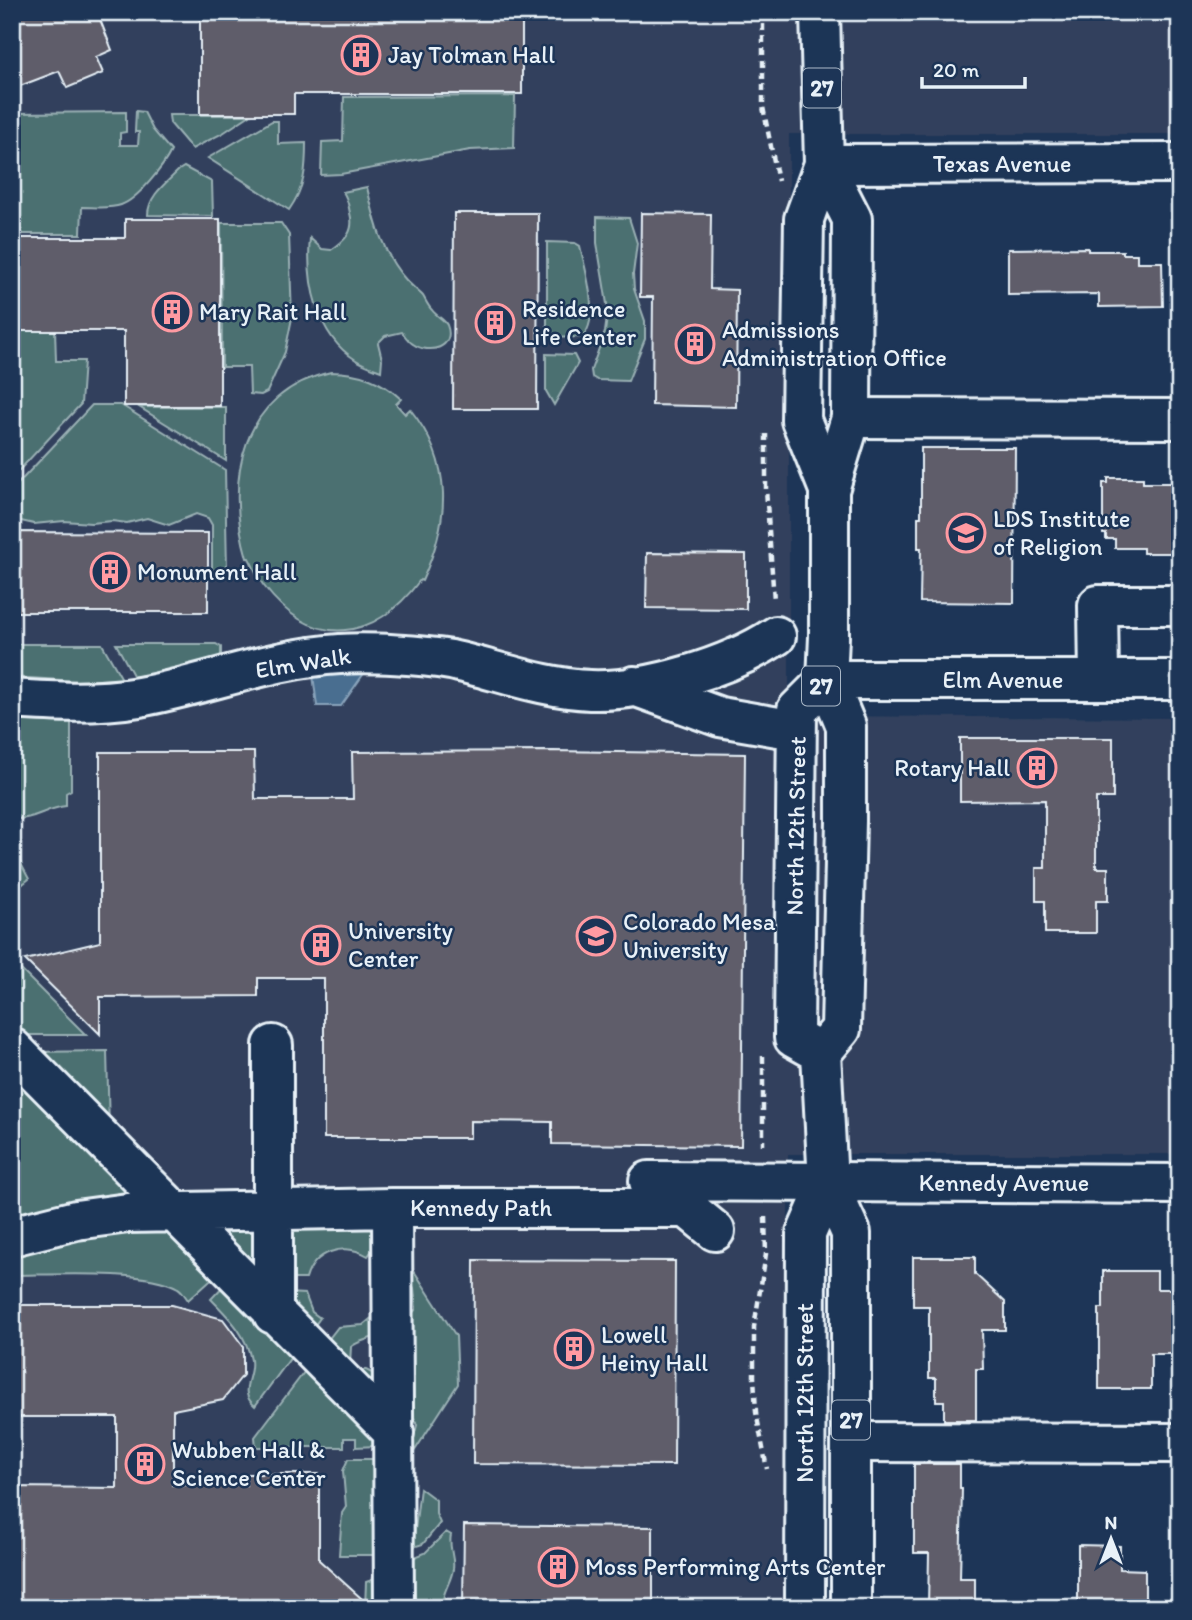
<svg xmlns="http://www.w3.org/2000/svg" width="1192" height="1620" font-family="Itim,sans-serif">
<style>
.built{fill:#31415d}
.green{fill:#4b6f71;stroke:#9ab0b4;stroke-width:2}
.water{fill:#486e90;stroke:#88a2ba;stroke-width:2}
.building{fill:#5f5d6a;stroke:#e8f1f8;stroke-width:2}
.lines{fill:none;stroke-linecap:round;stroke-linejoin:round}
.minor-casing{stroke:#e8f1f8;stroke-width:44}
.major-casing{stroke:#e8f1f8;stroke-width:44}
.path{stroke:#e8f1f8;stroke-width:4.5;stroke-dasharray:7 5;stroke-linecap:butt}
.minor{stroke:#1d3557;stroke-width:38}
.major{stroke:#1d3557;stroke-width:38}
.labels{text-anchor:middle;stroke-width:5;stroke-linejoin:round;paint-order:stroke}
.shield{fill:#1d3557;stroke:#abb9c8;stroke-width:2}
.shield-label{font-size:23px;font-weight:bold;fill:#e8f1f8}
.poi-label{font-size:24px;fill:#e8f1f8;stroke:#1d3557;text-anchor:start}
.street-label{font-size:24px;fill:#e8f1f8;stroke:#1d3557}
</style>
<rect width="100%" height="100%" fill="#1d3557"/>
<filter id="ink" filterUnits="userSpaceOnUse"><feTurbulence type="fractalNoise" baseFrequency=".0143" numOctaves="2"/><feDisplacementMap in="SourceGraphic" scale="14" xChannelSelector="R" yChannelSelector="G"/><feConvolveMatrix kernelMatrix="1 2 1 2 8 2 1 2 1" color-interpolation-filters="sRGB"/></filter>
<g filter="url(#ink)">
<path class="built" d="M 12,12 L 1180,12 L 1180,134 L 789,134 L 789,716 L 1180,718 L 1180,1154 L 788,1154 L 788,1608 L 12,1608 Z"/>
<path class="green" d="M 515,96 L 514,148 L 470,150 L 341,174 L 321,175 L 322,142 L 343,141 L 344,97 Z
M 136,111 L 144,112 L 153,130 L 171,151 C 164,166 138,199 121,205 C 110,209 94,207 82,207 L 81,234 L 12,234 L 12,113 L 126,112 L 126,132 L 120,133 L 120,145 L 138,145 L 139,132 L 135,132 Z
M 169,115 L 250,115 L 223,133 L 192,149 L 170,123 Z
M 272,121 L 278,121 L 278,144 L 306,143 C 306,169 305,187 289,210 L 208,158 Z
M 184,167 L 212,182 L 213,216 L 148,215 C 148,196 166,183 179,170 Z
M 367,187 C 375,222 382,254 407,281 C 412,286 418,291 423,296 C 426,301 428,306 432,310 C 436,316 444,319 447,325 C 456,348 429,355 413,344 C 409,342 405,336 402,332 L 385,336 L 378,343 L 382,359 L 381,371 C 373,368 364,365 356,360 C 316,335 306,281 310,238 L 322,249 L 331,250 C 346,240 355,231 350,213 C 348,204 348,199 343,192 Z
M 597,217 L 629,218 L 637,243 L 633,274 L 634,289 L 645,321 L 645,339 L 628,381 L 597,380 L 592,377 L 591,370 L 605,332 L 608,310 L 597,243 Z
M 221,223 L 281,223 L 289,235 L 292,318 L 285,352 L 267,392 L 261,395 L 250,394 L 249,367 L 222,367 Z
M 547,242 L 575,243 L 580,246 C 585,268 601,320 582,337 L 547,338 Z
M 55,329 L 56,361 L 84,361 L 81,404 L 12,478 L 12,331 Z
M 546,354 L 574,355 L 578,363 L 554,405 L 546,391 Z
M 331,372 C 358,372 381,380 401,399 L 396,404 L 405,414 L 410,409 C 454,464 450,520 422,581 L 420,580 C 374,642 313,650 264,586 C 258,578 254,567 249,558 L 247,558 C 224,480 241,392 331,372 Z
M 92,405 L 121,405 L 225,470 L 227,570 L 212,570 L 212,525 L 208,518 L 196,514 L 169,525 L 147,518 L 127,523 L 112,521 L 91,523 L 64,521 L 34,524 L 12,519 L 12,490 Z
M 139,407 L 226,407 L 226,461 Z
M 12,644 L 102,644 L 122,679 L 77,681 L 12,677 Z
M 116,644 L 216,644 L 221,647 L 221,657 L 193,666 L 134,677 Z
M 12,718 L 71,720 L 71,790 L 66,793 L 66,806 C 46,808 36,819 17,819 L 17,822 L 12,822 Z
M 12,846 L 19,846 L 20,862 L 29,879 L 19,887 L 20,890 L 12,899 Z
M 18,967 L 86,1035 L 15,1035 Z
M 107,1051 L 109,1130 L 32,1052 Z
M 12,1065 L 146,1199 L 12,1225 Z
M 200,1221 L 262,1221 L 262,1283 Z
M 286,1221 L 383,1221 L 383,1234 L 368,1256 C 344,1242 314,1251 306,1279 L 286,1279 Z
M 155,1224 L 185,1236 L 219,1272 L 188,1300 C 185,1296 182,1290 178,1288 C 144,1269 53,1275 12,1275 L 12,1245 Z
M 414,1271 L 456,1336 L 458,1384 L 412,1455 L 410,1452 L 417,1425 L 412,1412 L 411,1315 L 416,1309 L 414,1288 L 410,1280 Z
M 228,1281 L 297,1349 L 255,1406 C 237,1391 254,1378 251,1360 C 246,1333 229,1318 211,1299 Z
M 286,1293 L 305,1294 L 312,1312 L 320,1318 L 310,1332 Z
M 374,1316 L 381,1333 C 371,1340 359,1340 351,1347 L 350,1363 L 357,1370 L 366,1370 L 378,1376 L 384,1406 L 324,1345 L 338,1327 L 363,1325 Z
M 311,1363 L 384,1437 L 376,1446 L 356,1447 L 356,1438 L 344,1438 L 344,1447 L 256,1447 L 255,1437 Z
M 348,1459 L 375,1459 L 382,1555 L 339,1555 L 342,1513 L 346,1507 L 343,1471 Z
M 420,1488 L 436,1500 L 436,1514 L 440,1523 L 423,1544 L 413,1547 Z
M 446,1532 L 451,1535 C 448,1547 455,1557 453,1569 C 451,1583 441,1593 443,1608 L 406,1608 L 405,1561 L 425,1553 Z
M 378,1578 L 385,1608 L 365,1608 L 366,1582 Z"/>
<path class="water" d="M 365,672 L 341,706 L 317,706 L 313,675 Z"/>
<path class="building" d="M 12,12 L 97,12 L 112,50 L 96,57 L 103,73 L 67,88 L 59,71 L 12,89 Z
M 200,12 L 522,12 L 522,94 L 294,94 L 294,114 L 200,114 Z
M 454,213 L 538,213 L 537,409 L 453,409 Z
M 641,213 L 711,214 L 710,289 L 737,290 L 736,407 L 652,405 L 653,297 L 640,297 Z
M 125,219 L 220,219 L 220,406 L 124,406 L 124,331 L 12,331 L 12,238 L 125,238 Z
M 1088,248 L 1088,251 L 1123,251 L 1123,254 L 1137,254 L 1137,262 L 1162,262 L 1163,306 L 1099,307 L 1099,294 L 1008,295 L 1008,249 Z
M 921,448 L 1015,448 L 1014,603 L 920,602 L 921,548 L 918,548 L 918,517 L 921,517 Z
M 1108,478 L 1143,478 L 1143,483 L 1180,483 L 1180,553 L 1143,553 L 1143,548 L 1115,548 L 1115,539 L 1106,539 L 1106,534 L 1103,534 L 1103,483 L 1108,483 Z
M 12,532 L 208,533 L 208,612 L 12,612 Z
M 647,553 L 746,554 L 746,609 L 646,608 Z
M 960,738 L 1113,738 L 1113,798 L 1096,798 L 1096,868 L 1108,868 L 1108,901 L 1096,901 L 1096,933 L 1045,933 L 1045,901 L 1036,901 L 1036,868 L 1045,868 L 1045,800 L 960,801 Z
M 553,751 L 745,754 L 741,1146 L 552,1144 L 552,1122 L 470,1121 L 470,1138 L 324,1138 L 324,978 L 258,978 L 258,996 L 100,997 L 100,1034 L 25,960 L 100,942 L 100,752 L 254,752 L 255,799 L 353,799 L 352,752 Z
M 913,1257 L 975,1257 L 975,1274 L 1005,1302 L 1005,1330 L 982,1330 L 983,1369 L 976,1369 L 976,1420 L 944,1420 L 944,1401 L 936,1401 L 936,1378 L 929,1378 L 929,1306 L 913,1306 Z
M 474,1260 L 675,1261 L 674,1465 L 473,1464 Z
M 1103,1271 L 1157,1271 L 1157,1289 L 1180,1289 L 1180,1354 L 1151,1354 L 1151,1389 L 1099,1389 L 1099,1308 L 1103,1308 Z
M 12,1305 L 172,1305 L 223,1319 L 243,1346 L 243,1375 L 223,1400 L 173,1410 L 173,1485 L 246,1485 L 245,1474 L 319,1474 L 319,1560 L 372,1608 L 12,1608 L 12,1487 L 117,1488 L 117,1417 L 12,1417 Z
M 914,1464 L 960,1464 L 960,1488 L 962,1488 L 960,1578 L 975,1578 L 975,1608 L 928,1608 L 929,1553 L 914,1553 Z
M 464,1525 L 653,1527 L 653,1608 L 463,1607 Z
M 1078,1545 L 1120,1546 L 1120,1569 L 1145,1570 L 1145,1608 L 1078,1608 Z"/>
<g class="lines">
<defs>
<path id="minor" d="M 824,164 L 1180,163
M 851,418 L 1180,419
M 827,680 L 1180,680
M 1099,680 L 1098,605 L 1180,605
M 634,686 L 720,717 L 778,727
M 12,699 C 55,702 96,704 139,697 C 206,685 271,658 340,654 C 369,652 423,655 451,660 C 497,670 542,688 590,690 C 647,692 729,667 776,636
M 273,1045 L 273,1314
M 12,1048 L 394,1433
M 649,1181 L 1180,1184
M 392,1208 L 394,1608
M 12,1236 L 76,1220 L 128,1213 L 392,1208 L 687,1208 L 715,1231
M 851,1442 L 1180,1443"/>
<path id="major" d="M 820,12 L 824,164 L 804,219 L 801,420 L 829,490
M 824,164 L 852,219 L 851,418 L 829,490 L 829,637 L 827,680
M 821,1053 L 794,1038 L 797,710 L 827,680 L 846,726 L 846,821 L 841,1029 L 821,1053 L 828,1183 L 851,1233 L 851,1608
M 805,1608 L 806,1234 L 828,1183"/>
</defs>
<use href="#minor" class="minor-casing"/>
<use href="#major" class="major-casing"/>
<path class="path" d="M 763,12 L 763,107 L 778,181
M 766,434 L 766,489 L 774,600
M 763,1056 L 763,1145
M 765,1217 L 766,1254 L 754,1327 L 754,1377 L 756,1412 L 767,1469"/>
<use href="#minor" class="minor"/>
<use href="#major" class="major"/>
</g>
</g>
<defs>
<symbol id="building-ring" viewBox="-11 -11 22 22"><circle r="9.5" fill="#1d3557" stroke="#ff9aa2" stroke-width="1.5"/><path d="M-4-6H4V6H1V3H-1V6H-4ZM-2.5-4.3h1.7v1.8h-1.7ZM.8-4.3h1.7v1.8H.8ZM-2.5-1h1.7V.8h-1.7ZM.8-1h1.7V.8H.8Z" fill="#ff9aa2"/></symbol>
<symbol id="school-ring" viewBox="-11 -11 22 22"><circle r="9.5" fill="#1d3557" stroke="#ff9aa2" stroke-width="1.5"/><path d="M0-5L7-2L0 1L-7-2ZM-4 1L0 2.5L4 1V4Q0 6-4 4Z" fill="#ff9aa2"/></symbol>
<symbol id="university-ring" viewBox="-11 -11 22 22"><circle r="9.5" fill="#1d3557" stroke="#ff9aa2" stroke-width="1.5"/><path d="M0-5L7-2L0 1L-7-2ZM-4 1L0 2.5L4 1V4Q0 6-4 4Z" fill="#ff9aa2"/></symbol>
</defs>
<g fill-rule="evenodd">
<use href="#building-ring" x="339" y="33" width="44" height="44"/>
<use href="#building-ring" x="150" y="290" width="44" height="44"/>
<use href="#building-ring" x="473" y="301" width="44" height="44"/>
<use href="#building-ring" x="673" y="322" width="44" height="44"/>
<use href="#school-ring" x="944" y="511" width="44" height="44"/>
<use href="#building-ring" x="88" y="550" width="44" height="44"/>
<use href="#building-ring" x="1015" y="746" width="44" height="44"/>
<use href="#university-ring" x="574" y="914" width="44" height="44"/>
<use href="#building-ring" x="299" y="923" width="44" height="44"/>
<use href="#building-ring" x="552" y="1327" width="44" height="44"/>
<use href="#building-ring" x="123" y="1442" width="44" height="44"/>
<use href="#building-ring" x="536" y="1545" width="44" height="44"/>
</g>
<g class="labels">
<g class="shield">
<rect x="803" y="68.5" width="38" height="39" rx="5"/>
<rect x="802" y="666.5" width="38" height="39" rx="5"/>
<rect x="832" y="1400.5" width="38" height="39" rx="5"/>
</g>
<g class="shield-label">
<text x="822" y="96">27</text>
<text x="821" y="694">27</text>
<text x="851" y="1428">27</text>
</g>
<g class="poi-label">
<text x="388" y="63">Jay Tolman Hall</text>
<text x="522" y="317">Residence<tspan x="522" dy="28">Life Center</tspan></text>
<text x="199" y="320">Mary Rait Hall</text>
<text x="722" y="338">Admissions<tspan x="722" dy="28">Administration Office</tspan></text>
<text x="993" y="527">LDS Institute<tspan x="993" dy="28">of Religion</tspan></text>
<text x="137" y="580">Monument Hall</text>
<text x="1010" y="776" text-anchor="end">Rotary Hall</text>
<text x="623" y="930">Colorado Mesa<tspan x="623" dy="28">University</tspan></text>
<text x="348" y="939">University<tspan x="348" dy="28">Center</tspan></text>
<text x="601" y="1343">Lowell<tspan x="601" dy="28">Heiny Hall</tspan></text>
<text x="172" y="1458">Wubben Hall &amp;<tspan x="172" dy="28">Science Center</tspan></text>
<text x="585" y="1575">Moss Performing Arts Center</text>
</g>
<g class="street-label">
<text x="1002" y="172">Texas Avenue</text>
<text transform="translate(303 663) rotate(-9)" y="8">Elm Walk</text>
<text x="1003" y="688">Elm Avenue</text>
<text transform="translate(796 826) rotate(-89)" y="8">North 12th Street</text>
<text x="1004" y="1191">Kennedy Avenue</text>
<text x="481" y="1216">Kennedy Path</text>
<text transform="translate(805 1393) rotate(-90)" y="8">North 12th Street</text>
</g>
</g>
<rect width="1192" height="1620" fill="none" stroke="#1d3557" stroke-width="42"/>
<rect x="21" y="21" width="1150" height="1578" fill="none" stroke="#e8f1f8" stroke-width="2.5" filter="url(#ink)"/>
<g transform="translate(1111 1539)" stroke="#1d3557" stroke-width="5" paint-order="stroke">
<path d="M0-5L12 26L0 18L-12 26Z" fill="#e8f1f8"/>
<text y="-10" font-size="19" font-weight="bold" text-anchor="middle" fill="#e8f1f8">N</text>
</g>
<path d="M922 77v10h103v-10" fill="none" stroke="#e8f1f8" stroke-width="3.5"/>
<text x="933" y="77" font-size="21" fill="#e8f1f8" stroke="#1d3557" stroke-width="5" paint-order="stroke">20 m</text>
</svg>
